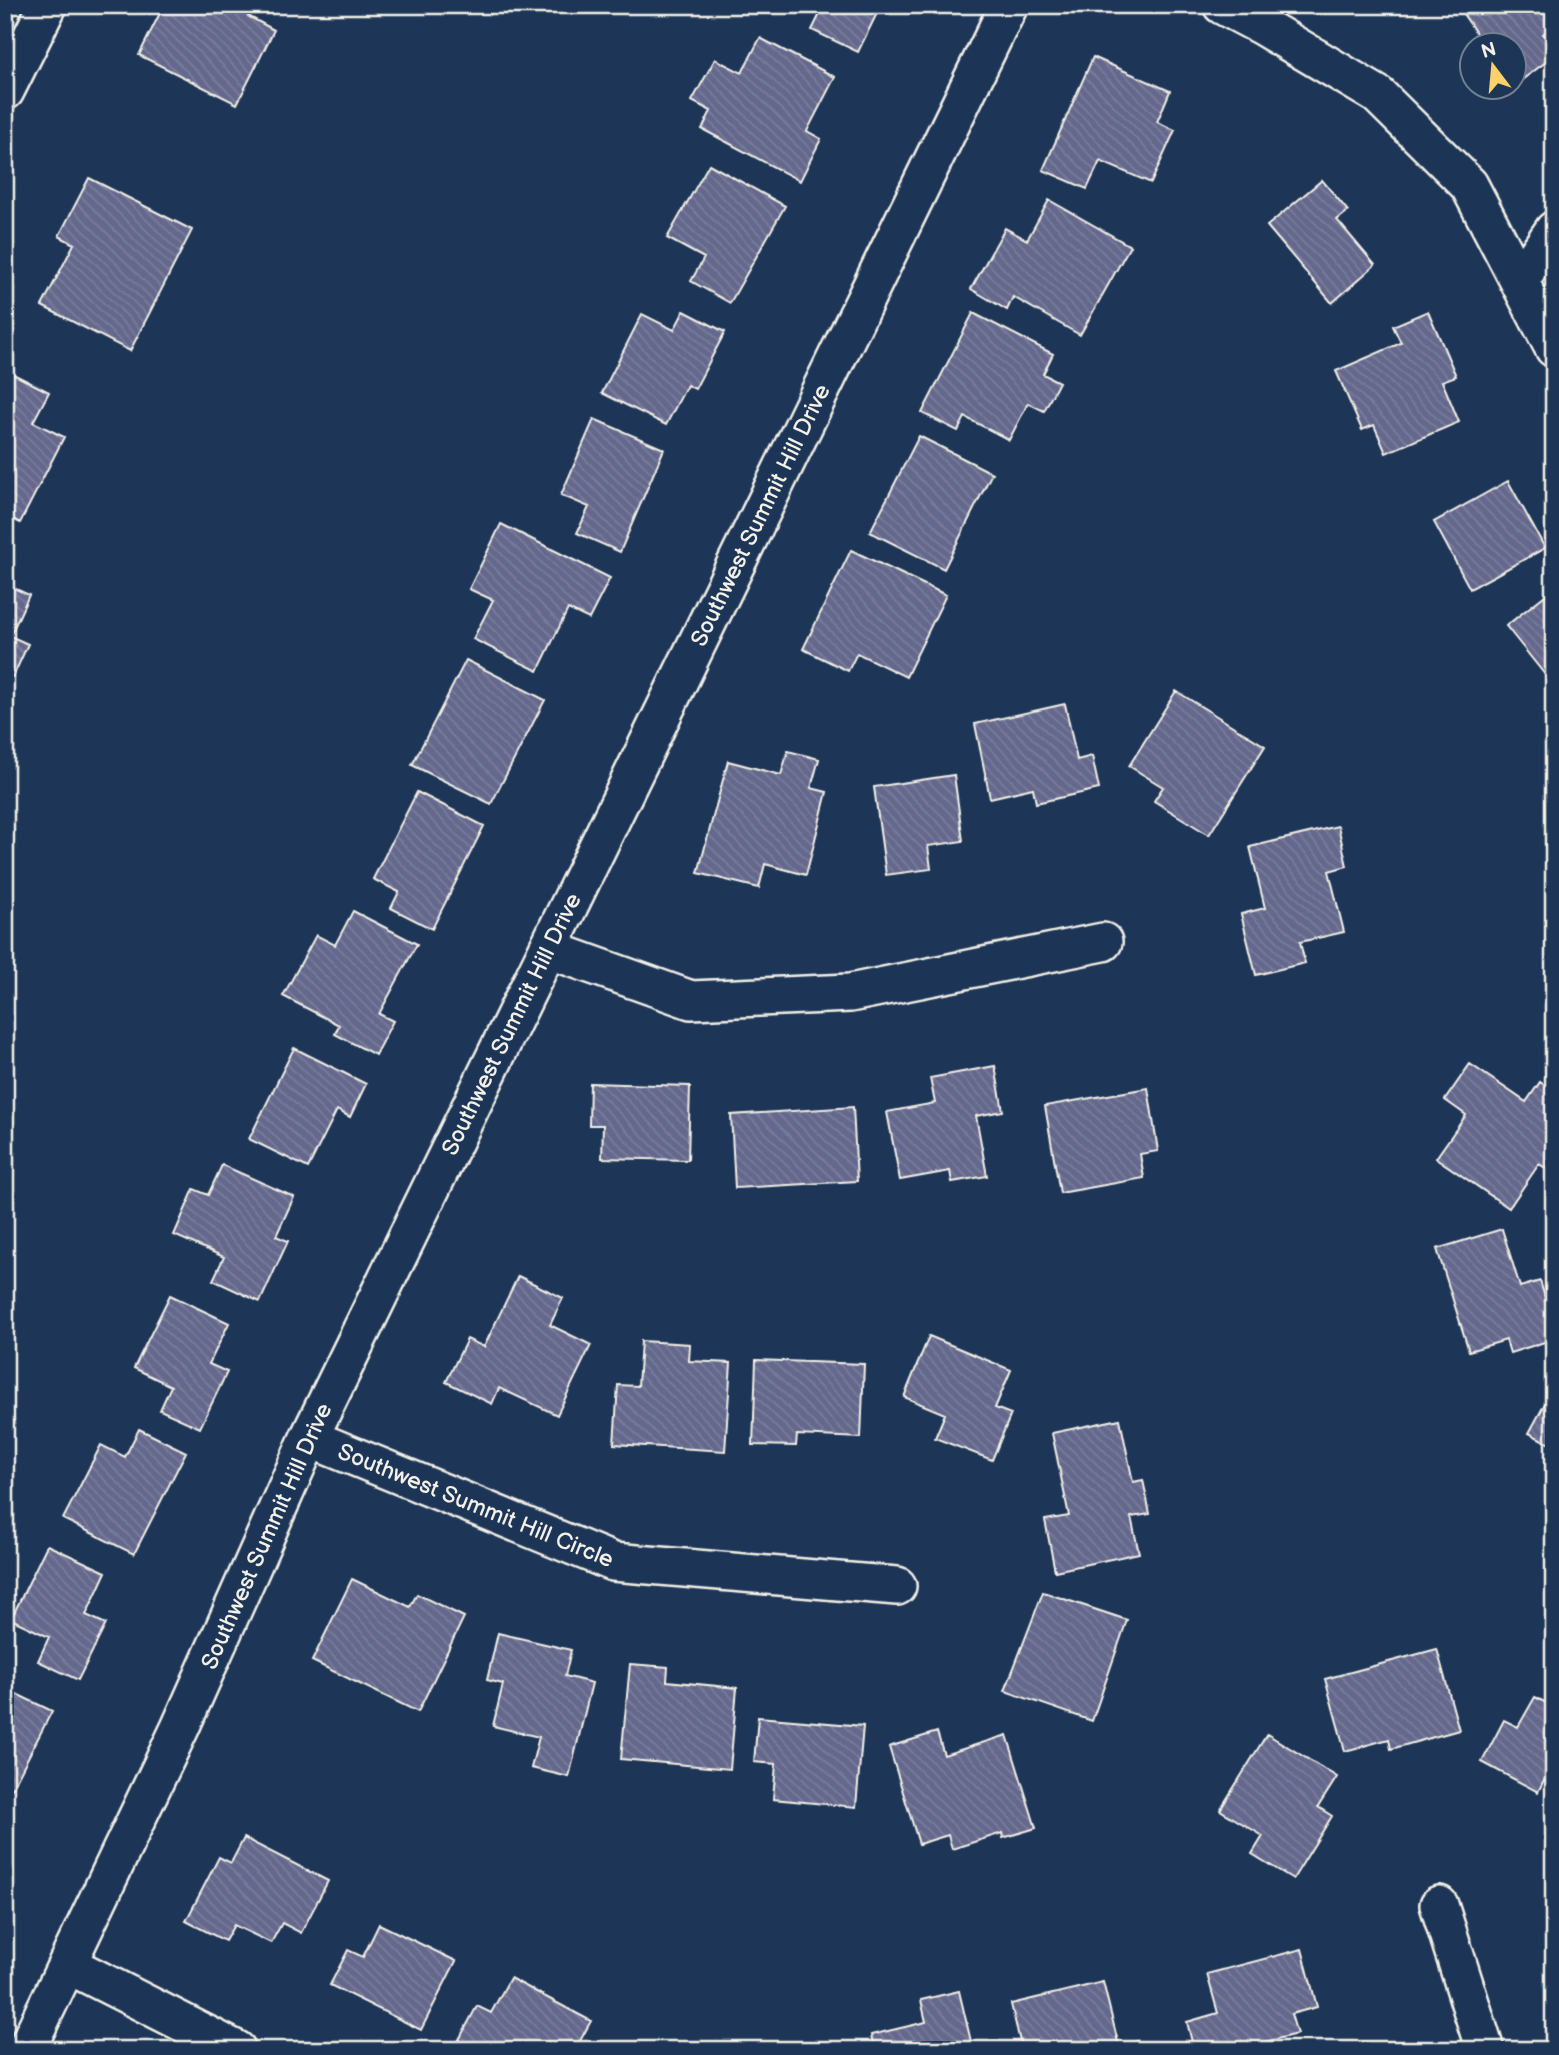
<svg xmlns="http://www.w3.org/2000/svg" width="1559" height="2055" font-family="'Balsamiq Sans',sans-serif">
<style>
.building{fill:url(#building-back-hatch);stroke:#f4f1e8;stroke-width:2}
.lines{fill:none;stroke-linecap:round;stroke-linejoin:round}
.minor-casing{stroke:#f4f1e8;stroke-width:42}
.minor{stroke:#1d3557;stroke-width:37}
.labels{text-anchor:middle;stroke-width:7;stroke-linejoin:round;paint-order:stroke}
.street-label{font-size:23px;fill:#f4f1e8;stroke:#1d3557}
</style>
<defs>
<pattern id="building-back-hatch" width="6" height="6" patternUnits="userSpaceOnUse" patternTransform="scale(1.75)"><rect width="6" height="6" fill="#64678c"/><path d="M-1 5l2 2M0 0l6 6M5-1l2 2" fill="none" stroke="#7b7d9c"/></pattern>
</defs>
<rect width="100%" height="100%" fill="#1d3557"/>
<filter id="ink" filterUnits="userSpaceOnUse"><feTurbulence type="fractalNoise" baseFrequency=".0143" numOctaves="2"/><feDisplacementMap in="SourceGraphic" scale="14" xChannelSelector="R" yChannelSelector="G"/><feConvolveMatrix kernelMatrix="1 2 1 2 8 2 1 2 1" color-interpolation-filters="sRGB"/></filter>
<g filter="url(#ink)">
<path class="building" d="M 164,5 L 253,5 L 248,16 L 274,30 L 237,104 L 139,55 Z
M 818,5 L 881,5 L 858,52 L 812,30 L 823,8 Z
M 1457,5 L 1554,5 L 1554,26 L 1543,34 L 1554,48 L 1554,56 L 1515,85 L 1514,46 L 1485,46 Z
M 760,38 L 835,77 L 807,131 L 821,139 L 800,181 L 702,129 L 711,111 L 692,101 L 715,59 L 742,73 Z
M 1093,57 L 1170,91 L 1157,122 L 1175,130 L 1151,183 L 1100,161 L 1087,189 L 1043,170 Z
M 709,164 L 785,206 L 730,303 L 691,281 L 704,258 L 667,238 Z
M 89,178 L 192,230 L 130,351 L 42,306 L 74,244 L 59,236 Z
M 1322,180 L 1348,211 L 1337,220 L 1375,265 L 1332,303 L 1267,226 Z
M 1049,200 L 1130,246 L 1080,335 L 1013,297 L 1007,310 L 971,289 L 1005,228 L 1027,240 Z
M 684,311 L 725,332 L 695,389 L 687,385 L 666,425 L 602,393 L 642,314 L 674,330 Z
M 1428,311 L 1456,376 L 1442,381 L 1459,422 L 1386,453 L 1374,425 L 1362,430 L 1336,371 L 1401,343 L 1393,326 Z
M 973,313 L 1053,354 L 1043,374 L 1059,382 L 1044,411 L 1028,403 L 1009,440 L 965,417 L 958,431 L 922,413 Z
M 5,370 L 49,392 L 33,422 L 64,437 L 20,523 L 5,515 Z
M 594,419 L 664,449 L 620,552 L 577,533 L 589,507 L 561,495 Z
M 919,436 L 992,473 L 944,569 L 870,532 Z
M 1508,481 L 1545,548 L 1470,589 L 1434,522 Z
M 501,524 L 610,578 L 589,619 L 568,609 L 538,671 L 473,639 L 493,600 L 469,589 Z
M 851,550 L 946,595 L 906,677 L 857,653 L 848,671 L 803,649 Z
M 5,584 L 29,595 L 10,636 L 28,644 L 13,677 L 5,673 Z
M 1554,588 L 1554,686 L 1506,626 Z
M 466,660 L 545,700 L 491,804 L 412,765 Z
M 1176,691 L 1265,746 L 1209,835 L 1154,801 L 1163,787 L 1129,766 Z
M 1065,704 L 1077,760 L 1092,756 L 1099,789 L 1036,803 L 1033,788 L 990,798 L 975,724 Z
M 788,751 L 819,759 L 811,788 L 827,792 L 806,875 L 765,864 L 759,888 L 698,873 L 728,761 L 781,775 Z
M 954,775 L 963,841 L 928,846 L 931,869 L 886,875 L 874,787 Z
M 417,792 L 484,826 L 432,929 L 391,908 L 399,892 L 373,879 Z
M 1338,826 L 1347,866 L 1329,871 L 1344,932 L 1300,942 L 1305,963 L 1256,975 L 1241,914 L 1265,908 L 1250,847 Z
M 353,911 L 417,944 L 379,1014 L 393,1021 L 375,1055 L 335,1034 L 339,1025 L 283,996 L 316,935 L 335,945 Z
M 294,1048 L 366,1084 L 350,1117 L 337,1110 L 308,1168 L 249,1139 Z
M 1470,1064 L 1526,1102 L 1540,1082 L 1554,1092 L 1554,1159 L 1547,1169 L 1539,1164 L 1509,1208 L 1436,1158 L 1466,1115 L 1445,1100 Z
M 995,1066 L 1003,1111 L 976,1116 L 987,1176 L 952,1182 L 950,1171 L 900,1180 L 887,1112 L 935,1103 L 930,1078 Z
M 590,1083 L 690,1086 L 688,1160 L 602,1158 L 603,1125 L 589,1125 Z
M 1148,1088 L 1158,1151 L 1140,1154 L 1144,1178 L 1060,1193 L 1045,1106 Z
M 853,1107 L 857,1181 L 735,1188 L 731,1115 Z
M 222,1165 L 294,1197 L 276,1236 L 288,1241 L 260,1302 L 213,1280 L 224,1257 L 174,1235 L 194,1189 L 208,1195 Z
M 1502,1229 L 1520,1287 L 1540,1281 L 1554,1327 L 1554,1339 L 1510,1353 L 1506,1340 L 1469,1351 L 1437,1249 Z
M 518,1276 L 563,1298 L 550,1325 L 591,1345 L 557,1415 L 499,1388 L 492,1404 L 446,1382 L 467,1339 L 484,1347 Z
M 170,1295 L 229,1323 L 209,1364 L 227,1372 L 200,1428 L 160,1410 L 171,1386 L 134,1368 Z
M 929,1336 L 1011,1370 L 995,1408 L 1011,1414 L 992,1460 L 935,1438 L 945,1414 L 904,1397 Z
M 641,1341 L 690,1344 L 689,1361 L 731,1363 L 725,1451 L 614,1444 L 618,1385 L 638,1386 Z
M 756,1360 L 864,1364 L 861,1438 L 797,1435 L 796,1446 L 753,1445 Z
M 1554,1387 L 1554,1446 L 1529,1433 Z
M 1120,1419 L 1133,1482 L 1143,1480 L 1150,1514 L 1131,1517 L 1139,1553 L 1055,1571 L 1045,1520 L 1069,1516 L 1052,1433 Z
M 139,1429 L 186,1452 L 134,1554 L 63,1519 L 101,1445 L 125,1457 Z
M 47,1545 L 106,1572 L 86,1615 L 106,1624 L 78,1680 L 38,1661 L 49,1637 L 11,1619 Z
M 352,1579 L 410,1607 L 417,1594 L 464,1617 L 418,1712 L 312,1661 Z
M 1043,1592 L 1127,1620 L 1092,1721 L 1005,1691 Z
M 498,1633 L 571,1650 L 565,1676 L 592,1683 L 569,1777 L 531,1768 L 539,1737 L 493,1726 L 503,1684 L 487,1680 Z
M 1437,1649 L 1459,1730 L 1391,1749 L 1389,1739 L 1345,1751 L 1325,1679 Z
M 630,1664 L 668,1667 L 667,1681 L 737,1688 L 730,1769 L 621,1759 Z
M 8,1690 L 52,1711 L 5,1802 L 5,1696 Z
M 1535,1697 L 1554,1707 L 1554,1785 L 1544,1780 L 1538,1792 L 1482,1762 L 1504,1720 L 1518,1727 Z
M 758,1717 L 863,1726 L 856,1807 L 773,1799 L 776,1764 L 754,1762 Z
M 937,1732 L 944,1755 L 1007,1735 L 1036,1828 L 1003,1838 L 1002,1833 L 952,1849 L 948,1835 L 919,1844 L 889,1747 Z
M 1267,1734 L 1337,1777 L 1318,1807 L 1332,1816 L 1293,1879 L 1252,1854 L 1263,1836 L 1220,1810 Z
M 244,1838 L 328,1881 L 301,1933 L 282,1923 L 271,1943 L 234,1925 L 225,1941 L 186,1921 L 219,1857 L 231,1863 Z
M 379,1924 L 456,1961 L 421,2030 L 330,1985 L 348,1950 L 363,1957 Z
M 1302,1949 L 1317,2007 L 1291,2014 L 1297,2034 L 1261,2043 L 1263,2050 L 1194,2050 L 1187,2022 L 1218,2013 L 1207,1974 Z
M 510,1978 L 591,2021 L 575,2050 L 455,2047 L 477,2006 L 491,2013 Z
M 1103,1982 L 1119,2046 L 1138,2041 L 1140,2050 L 1022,2050 L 1011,2004 Z
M 959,1991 L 973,2050 L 874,2050 L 871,2035 L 926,2022 L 921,2000 Z"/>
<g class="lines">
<defs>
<path id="minor" d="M 1222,5 L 1262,26 L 1378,95 L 1469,185 L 1554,348
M 5,91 L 48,5
M 1519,281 L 1554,230
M 548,949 L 691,1000 L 850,993 L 1103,942
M 309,1438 L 613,1562 L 897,1586
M 1439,1905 L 1485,2050
M 69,1965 L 237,2050
M 26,2050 L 180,1728 L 309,1438 L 1009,5"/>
</defs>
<use href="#minor" class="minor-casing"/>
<use href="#minor" class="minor"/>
</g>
</g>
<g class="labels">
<g class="street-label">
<text transform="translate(760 515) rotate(-64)" y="8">Southwest Summit Hill Drive</text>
<text transform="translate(511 1024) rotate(-64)" y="8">Southwest Summit Hill Drive</text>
<text transform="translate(476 1505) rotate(22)" y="8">Southwest Summit Hill Circle</text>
<text transform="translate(266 1536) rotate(-66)" y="8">Southwest Summit Hill Drive</text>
</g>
</g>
<rect width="1559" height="2055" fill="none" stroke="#1d3557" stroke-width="28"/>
<rect x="14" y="14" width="1531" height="2027" fill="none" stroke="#f4f1e8" stroke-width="2.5" filter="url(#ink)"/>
<g transform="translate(1493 66) rotate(344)"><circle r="33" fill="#1d3557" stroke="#738091" stroke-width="2"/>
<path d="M0-5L12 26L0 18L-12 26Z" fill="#ffd166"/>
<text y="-10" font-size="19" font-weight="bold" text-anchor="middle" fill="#f4f1e8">N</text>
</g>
</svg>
